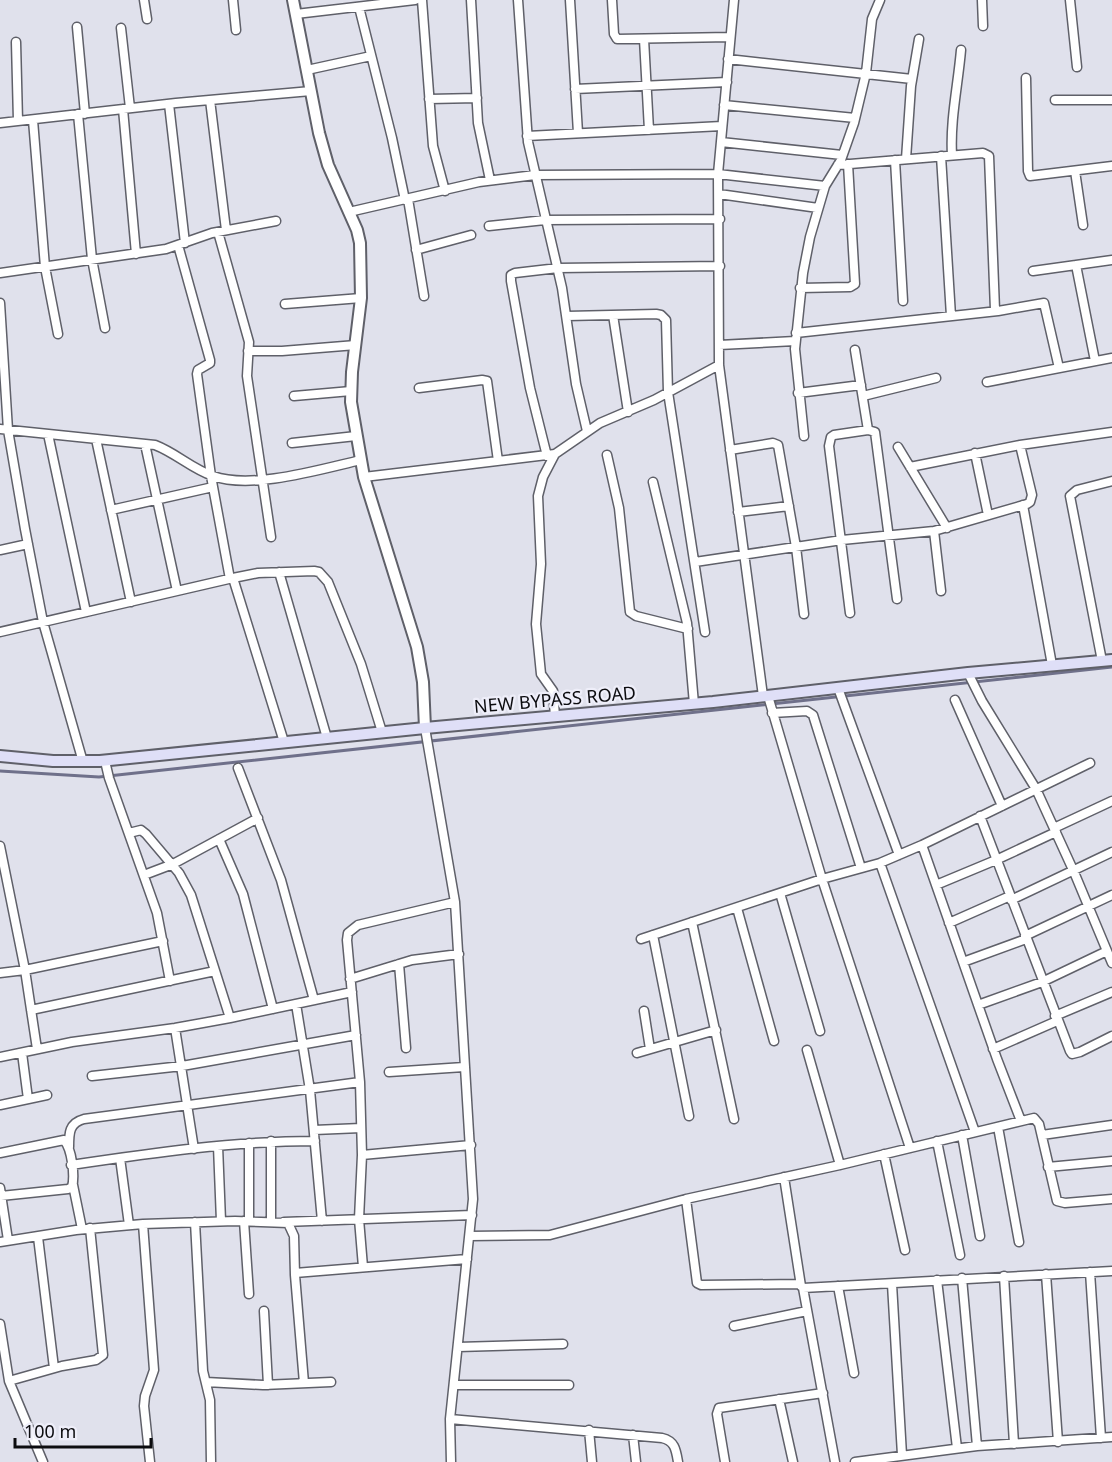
<svg xmlns="http://www.w3.org/2000/svg" width="1112" height="1462" font-family="'Noto Sans',sans-serif">
<style>
.lines{fill:none;stroke-linecap:round;stroke-linejoin:round}
.stream{stroke:#6f708a;stroke-width:3}
.minor-casing{stroke:#5f6069;stroke-width:11}
.tertiary-casing{stroke:#5f6069;stroke-width:14}
.secondary-casing{stroke:#5f6069;stroke-width:14}
.minor{stroke:#fff;stroke-width:8}
.tertiary{stroke:#fff;stroke-width:10}
.secondary{stroke:#dfdff7;stroke-width:10}
.labels{text-anchor:middle;stroke-width:4.5;stroke-linejoin:round;paint-order:stroke}
.street-label{font-size:18px;fill:#0c0c0f;stroke:#eeeef9}
</style>
<rect width="100%" height="100%" fill="#e0e1ec"/>
<g class="lines">
<path class="stream" d="M 0,771 L 99,777 L 1112,667"/>
<defs>
<path id="minor" d="M 144,0 L 147,19
M 233,0 L 236,30
M 422,0 L 433,146 L 445,191
M 471,0 L 478,123 L 490,180
M 518,0 L 528,142 L 562,288 L 576,384 L 587,431
M 570,0 L 578,133
M 612,0 L 614,34 L 617,39 L 730,37
M 734,0 L 718,174 L 719,365 L 763,696
M 982,0 L 983,26
M 1070,0 L 1077,67
M 359,7 L 392,138 L 405,200
M 296,14 L 415,0
M 77,27 L 85,114
M 121,28 L 130,108
M 644,39 L 649,130
M 16,42 L 18,121
M 728,59 L 912,79
M 307,70 L 371,56
M 1026,78 L 1028,171 L 1030,176 L 1112,166
M 575,89 L 727,82
M 429,99 L 477,98
M 210,100 L 226,230
M 1055,100 L 1112,100
M 169,104 L 185,243
M 724,105 L 855,118
M 123,109 L 136,254
M 78,114 L 92,259 L 105,328
M 33,120 L 45,267 L 58,334
M 0,123 L 176,103 L 311,91
M 527,136 L 722,126
M 721,142 L 842,155
M 952,155 C 950,120 958,85 961,50
M 941,156 L 951,316
M 906,159 L 911,86 L 919,39
M 895,160 L 903,301
M 838,165 L 983,153 L 989,156 L 995,310 L 998,311 L 1044,303 L 1059,368
M 1075,171 L 1083,225
M 719,194 L 818,208
M 408,199 L 424,296
M 349,212 L 479,182 L 535,175 L 718,174 L 825,186
M 489,226 L 545,220 L 720,219
M 218,232 L 249,342 L 247,376 L 271,537
M 178,245 L 210,360 L 210,363 L 198,370 L 197,374 L 211,476 L 230,579
M 416,250 L 471,235
M 1076,265 L 1095,361
M 1033,271 L 1112,260
M 0,273 L 166,249 L 212,233 L 276,221
M 800,288 L 850,287 L 855,284 L 848,164
M 0,303 L 8,430 L 25,529 L 43,622 L 83,762
M 285,304 L 361,298
M 613,315 L 628,412
M 567,316 L 656,314 L 661,315 L 666,320 L 668,392 L 705,632
M 796,333 L 998,311
M 719,345 L 795,341
M 855,350 L 868,430
M 248,351 L 282,351 L 356,345
M 987,382 L 1112,358
M 419,388 L 482,380 L 487,381 L 498,461
M 798,393 L 861,385
M 294,396 L 351,391
M 863,396 L 936,378
M 0,429 L 155,445 C 176,453 192,469 213,476 C 252,490 321,469 361,460
M 48,434 L 86,612
M 804,436 L 795,349 L 803,273 L 810,237 L 825,186 L 841,160 L 854,123 L 866,73 L 872,19 L 880,0
M 96,439 L 131,602
M 292,443 L 356,436
M 145,444 L 177,591
M 898,447 L 947,528
M 730,450 L 773,443 L 778,445 L 796,547 L 804,614
M 975,453 L 988,515
M 607,455 L 619,508 L 630,612 L 636,616 L 688,629
M 547,456 L 530,388 L 511,281 L 511,275 L 515,273 L 558,268 L 720,266
M 910,467 L 1020,445 L 1112,432
M 364,477 L 555,454 L 600,423 L 654,400 L 719,365
M 653,482 L 687,623 L 694,704
M 1023,505 L 1052,665
M 111,510 L 213,487
M 738,512 L 789,506
M 934,531 L 941,591
M 0,550 L 28,544
M 695,562 L 842,540 L 934,531 L 1027,504 L 1030,502 L 1032,495 L 1020,445
M 279,572 L 327,738
M 233,578 L 284,742
M 850,613 L 829,446 L 831,437 L 834,435 L 868,430 L 875,432 L 897,599
M 0,632 L 233,578 L 258,573 L 314,571 L 319,572 L 328,582 L 361,664 L 382,732
M 1102,661 L 1070,496 L 1077,490 L 1112,481
M 968,673 L 982,701 L 1036,789 L 1074,872 L 1112,963
M 838,688 L 899,855
M 768,696 L 822,879 L 910,1148
M 955,700 L 1002,806
M 772,713 L 807,711 L 813,715 L 861,868
M 555,716 L 553,691 L 541,674 L 536,624 L 541,564 L 538,496 L 543,477 L 555,454
M 425,728 L 455,902 L 473,1199 L 450,1419 L 451,1462
M 105,761 L 109,778 L 157,913 L 170,981
M 238,768 L 281,880 L 314,1000
M 980,816 L 1070,1051 L 1072,1054 L 1080,1052 L 1112,1036
M 1054,828 L 1112,801
M 129,833 L 141,830 L 146,834 L 179,873 L 191,895 L 230,1018
M 219,839 L 243,894 L 273,1009
M 922,845 L 997,1059 L 1021,1121
M 0,846 L 25,970 L 37,1049
M 880,863 L 975,1132
M 144,875 L 173,864 L 258,818
M 936,885 L 996,860 L 1056,832
M 780,893 L 820,1031
M 1011,900 L 1112,852
M 737,908 L 774,1041
M 692,922 L 734,1119
M 949,923 L 1010,896
M 653,935 L 689,1116
M 1025,936 L 1112,895
M 641,939 L 822,879 L 880,863 L 922,845 L 1090,763
M 963,962 L 1026,939
M 399,964 L 406,1048
M 0,973 L 25,970 L 163,941
M 350,979 L 412,960 L 459,954
M 296,1004 L 310,1090 L 322,1221
M 978,1005 L 1042,982 L 1107,951
M 31,1010 L 215,971
M 644,1011 L 650,1049
M 1055,1016 L 1112,992
M 175,1028 L 194,1149
M 993,1049 L 1057,1021
M 807,1050 L 840,1165
M 22,1053 L 28,1099
M 637,1053 L 716,1030
M 0,1057 L 72,1042 L 175,1028 L 230,1018 L 352,992
M 389,1072 L 464,1067
M 92,1076 L 182,1066 L 356,1035
M 0,1105 L 47,1095
M 998,1127 L 1019,1242
M 314,1130 L 361,1128
M 962,1135 L 980,1236
M 1042,1135 L 1112,1125
M 937,1141 L 960,1255
M 249,1143 L 249,1221
M 218,1146 L 221,1221
M 69,1147 C 69,1133 69,1123 84,1119 L 360,1082
M 0,1153 L 64,1140 C 72,1149 75,1176 72,1187 L 68,1189 L 1,1196
M 884,1154 L 905,1250
M 362,1155 L 471,1145
M 120,1158 L 129,1225
M 71,1165 C 152,1153 233,1141 315,1141
M 1048,1167 L 1112,1161
M 784,1177 L 801,1286
M 73,1185 L 82,1229
M 0,1188 L 8,1240
M 686,1199 L 697,1283 L 701,1285 L 799,1284 L 803,1288 L 835,1462
M 244,1221 L 249,1294
M 195,1222 L 203,1371 L 210,1400 L 211,1462
M 271,1222 L 271,1141
M 284,1222 L 472,1215
M 143,1224 L 154,1370 L 145,1396 L 144,1406 L 150,1462
M 470,1236 L 550,1235 L 686,1199 L 840,1165 L 1034,1118 L 1039,1124 L 1057,1201 L 1065,1203 L 1112,1199
M 38,1237 L 54,1368
M 0,1242 L 76,1230 L 143,1224 L 235,1221 L 288,1223 L 294,1236 L 295,1275 L 304,1383
M 363,1267 L 359,1219 L 362,1155 L 360,1082 L 347,940 L 348,933 L 358,925 L 455,902
M 1090,1272 L 1101,1438
M 295,1273 L 467,1259
M 1046,1274 L 1058,1442
M 1004,1276 L 1014,1444
M 962,1278 L 977,1446
M 937,1280 L 957,1448
M 892,1284 L 902,1455
M 838,1286 L 854,1373
M 803,1288 L 1112,1271
M 264,1311 L 268,1385
M 0,1324 L 9,1381 L 43,1462
M 734,1326 L 807,1311
M 458,1347 L 563,1344
M 9,1381 L 62,1366 L 96,1360 L 103,1355 L 90,1228
M 206,1382 L 263,1385 L 331,1382
M 454,1385 L 569,1385
M 779,1399 L 793,1462
M 450,1419 L 662,1438 C 675,1441 676,1450 678,1462
M 589,1430 L 592,1462
M 633,1435 L 636,1462
M 725,1462 L 717,1414 L 719,1408 L 823,1393
M 855,1462 L 977,1446 L 1112,1437"/>
<path id="tertiary" d="M 293,0 L 319,133 L 328,165 L 357,230 L 360,243 L 361,298 L 352,372 L 351,402 L 364,477 L 417,647 L 423,682 L 425,728"/>
<path id="secondary" d="M 0,756 L 53,761 L 100,761 L 425,728 L 713,702 L 968,673 L 1112,660"/>
</defs>
<use href="#minor" class="minor-casing"/>
<use href="#tertiary" class="tertiary-casing"/>
<use href="#secondary" class="secondary-casing"/>
<use href="#minor" class="minor"/>
<use href="#tertiary" class="tertiary"/>
<use href="#secondary" class="secondary"/>
</g>
<g class="labels">
<g class="street-label">
<text transform="translate(555 700) rotate(-5)" y="6">NEW BYPASS ROAD</text>
</g>
</g>
<path d="M15 1438v9h136v-9" fill="none" stroke="#0c0c0f" stroke-width="3"/>
<text x="24" y="1438" font-size="18" fill="#0c0c0f" stroke="#eeeef9" stroke-width="4.5" paint-order="stroke">100 m</text>
</svg>
